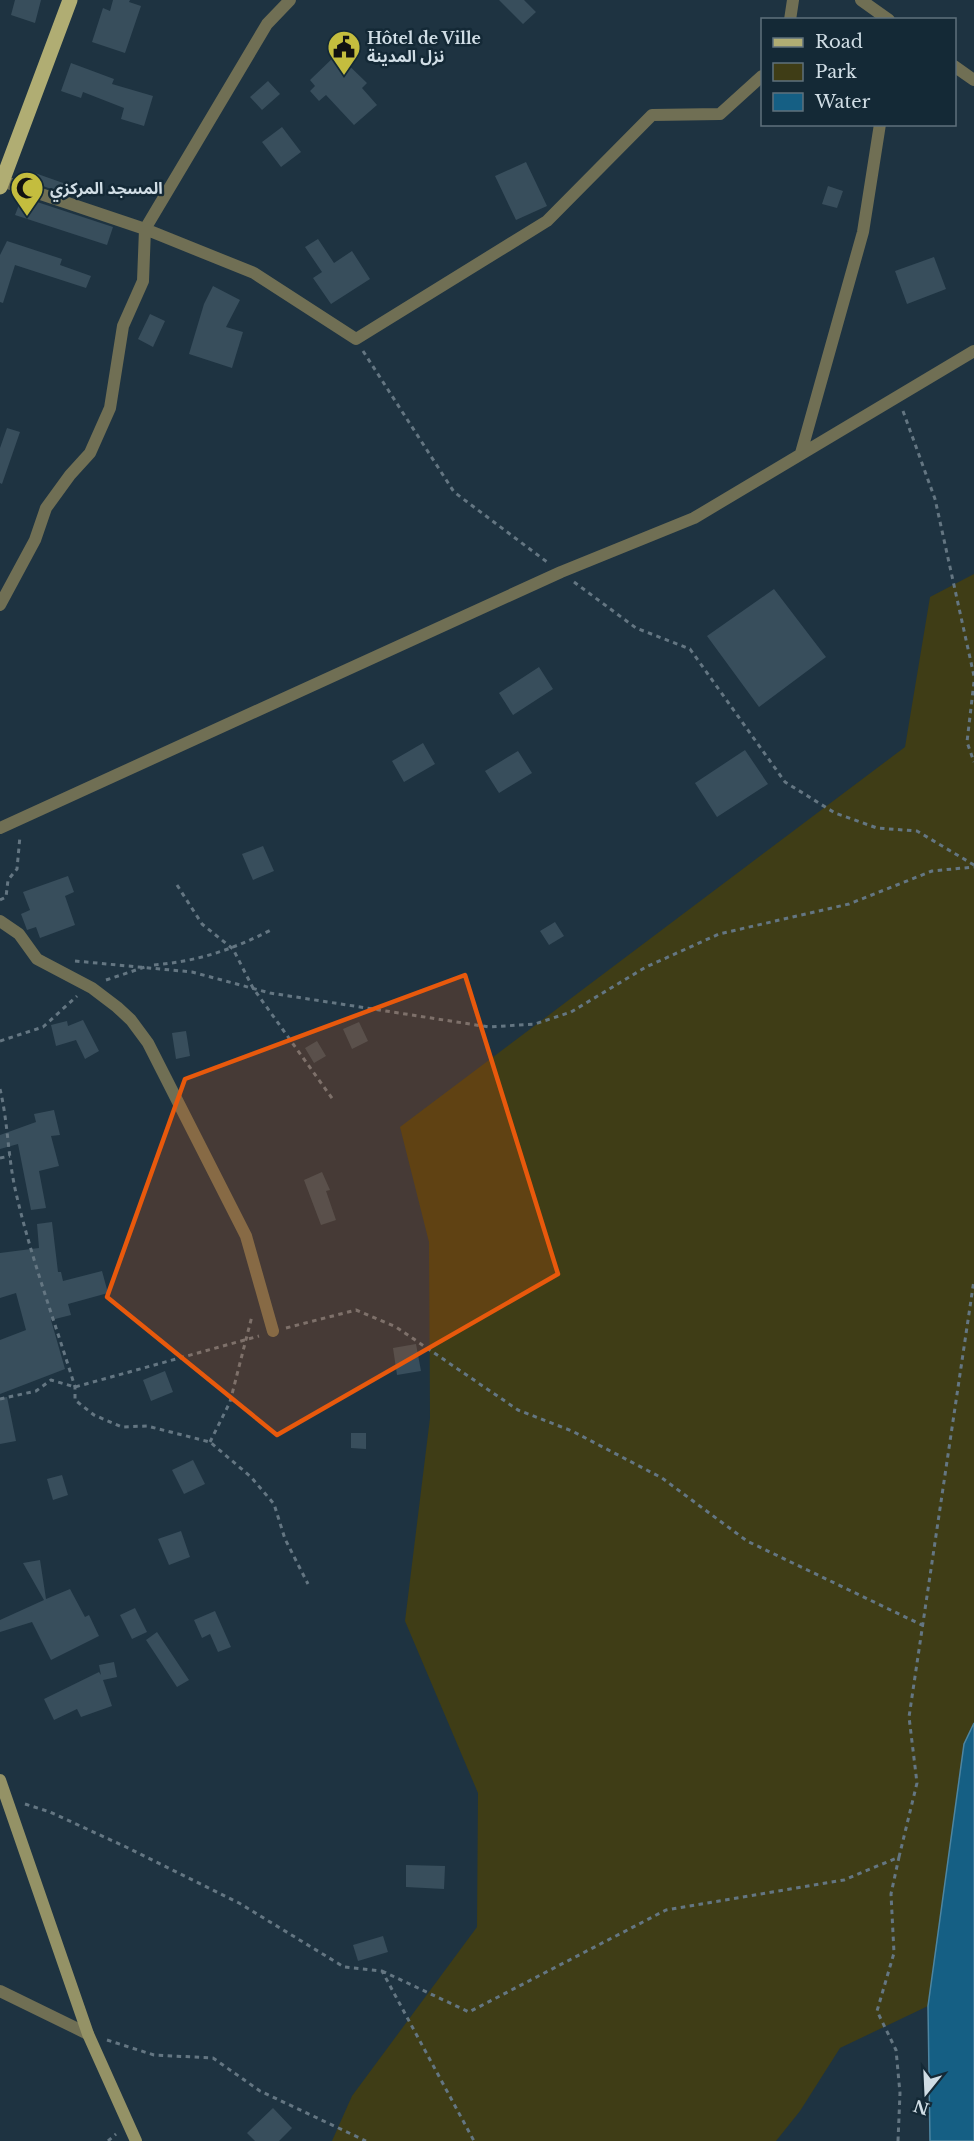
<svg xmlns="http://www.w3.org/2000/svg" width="974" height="2141" font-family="'Libre Baskerville','Noto Sans Arabic',serif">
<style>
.green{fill:#3f3d16}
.water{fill:#155f84;stroke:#4d85a1;stroke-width:1.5}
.building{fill:#384e5c}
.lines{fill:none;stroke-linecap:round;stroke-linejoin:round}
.path{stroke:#647682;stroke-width:3;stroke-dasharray:4.5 4.5;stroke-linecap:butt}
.street{stroke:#706f54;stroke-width:12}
.secondary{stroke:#949266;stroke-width:12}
.primary{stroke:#b0ad73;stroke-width:15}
.marked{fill:#e8590c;fill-opacity:0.2;stroke:#e8590c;stroke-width:4.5;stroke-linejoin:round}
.labels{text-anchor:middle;stroke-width:5;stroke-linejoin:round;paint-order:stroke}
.poi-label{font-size:16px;font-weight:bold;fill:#d0dde5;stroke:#142936;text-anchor:start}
</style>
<rect width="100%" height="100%" fill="#1e3341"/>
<path class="green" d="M 974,574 L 974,1723 L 964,1744 L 928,2006 L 840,2048 L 800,2111 L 776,2141 L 332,2141 L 352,2096 L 477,1927 L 478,1793 L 405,1621 L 430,1418 L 429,1242 L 400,1127 L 905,747 L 930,597 Z"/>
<path class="water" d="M 974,1723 L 974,2141 L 930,2141 L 928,2006 L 964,1744 Z"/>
<path class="building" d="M 15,0 L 41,0 L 35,23 L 11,15 Z
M 113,0 L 130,0 L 129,2 L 141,6 L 125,53 L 92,42 L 103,8 L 110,11 Z
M 499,0 L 524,0 L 536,12 L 523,24 Z
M 337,54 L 367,83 L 362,88 L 377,105 L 354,125 L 326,95 L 319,101 L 310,91 L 315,86 L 310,80 Z
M 71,63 L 114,79 L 112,84 L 153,96 L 144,126 L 121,119 L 124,108 L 83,92 L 81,98 L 61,91 Z
M 268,81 L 280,94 L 262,110 L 250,97 Z
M 282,127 L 301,152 L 281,167 L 262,142 Z
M 526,162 L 547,206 L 516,220 L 495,176 Z
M 32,172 L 66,184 L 63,193 L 28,181 Z
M 828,186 L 843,191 L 837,208 L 822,204 Z
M 22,197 L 113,227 L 107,245 L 15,215 Z
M 318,239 L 334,263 L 352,251 L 370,279 L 331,304 L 313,278 L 322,272 L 305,247 Z
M 7,241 L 62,259 L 60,265 L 91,276 L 86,288 L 15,265 L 3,303 L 0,302 L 0,255 Z
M 934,257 L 946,289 L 907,304 L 895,271 Z
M 213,286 L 240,300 L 226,327 L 243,332 L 232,368 L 189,354 L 204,304 Z
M 150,314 L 165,321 L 153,347 L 138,339 Z
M 7,428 L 20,432 L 2,484 L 0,483 L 0,448 Z
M 774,589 L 826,657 L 759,707 L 707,636 Z
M 539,667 L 553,689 L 513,715 L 499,693 Z
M 423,743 L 435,764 L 404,782 L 392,761 Z
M 745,750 L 768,784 L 717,817 L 695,783 Z
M 518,751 L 532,773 L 499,793 L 485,771 Z
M 263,846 L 274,871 L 253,880 L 242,854 Z
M 68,876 L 74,892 L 65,896 L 75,925 L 40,938 L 36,927 L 27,930 L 21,914 L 30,910 L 23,892 Z
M 555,922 L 564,936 L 549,945 L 540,931 Z
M 83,1020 L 99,1051 L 85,1059 L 76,1040 L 56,1046 L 51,1025 L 67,1021 L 68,1026 Z
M 359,1022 L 368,1041 L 352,1049 L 343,1029 Z
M 186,1031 L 190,1056 L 176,1059 L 172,1033 Z
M 317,1041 L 326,1056 L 314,1063 L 305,1048 Z
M 54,1110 L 60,1135 L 51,1136 L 59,1166 L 39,1171 L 46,1208 L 31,1210 L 18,1144 L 0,1149 L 0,1135 L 36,1122 L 34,1114 Z
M 322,1172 L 330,1190 L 326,1191 L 336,1220 L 321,1225 L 304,1180 Z
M 52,1222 L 58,1272 L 61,1272 L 63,1281 L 102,1271 L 108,1293 L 68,1304 L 71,1315 L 51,1320 L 65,1369 L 0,1394 L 0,1340 L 26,1330 L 16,1293 L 0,1298 L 0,1253 L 39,1248 L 37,1224 Z
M 416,1344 L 421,1371 L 397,1375 L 393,1348 Z
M 165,1371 L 173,1392 L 151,1401 L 143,1380 Z
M 7,1397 L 16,1441 L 0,1444 L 0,1398 Z
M 351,1433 L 366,1433 L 366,1449 L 351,1448 Z
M 193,1460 L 205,1484 L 184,1494 L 172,1470 Z
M 62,1475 L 68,1495 L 53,1500 L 47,1479 Z
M 181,1531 L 190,1557 L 169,1565 L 158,1539 Z
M 40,1560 L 46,1599 L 70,1589 L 85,1617 L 89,1615 L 99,1636 L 51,1660 L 32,1622 L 0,1632 L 0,1620 L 44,1600 L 23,1563 Z
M 135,1608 L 147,1632 L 132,1639 L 120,1615 Z
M 215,1611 L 231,1647 L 218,1652 L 210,1634 L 202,1638 L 194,1620 Z
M 157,1632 L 189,1680 L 177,1687 L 146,1640 Z
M 114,1662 L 117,1677 L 103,1680 L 112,1706 L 81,1717 L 77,1709 L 54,1720 L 44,1699 L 99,1672 L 101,1675 L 99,1665 Z
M 406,1865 L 445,1866 L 444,1889 L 406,1887 Z
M 383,1936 L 388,1952 L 358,1961 L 353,1945 Z
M 273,2108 L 292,2128 L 279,2141 L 255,2141 L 247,2133 Z"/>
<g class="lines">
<path class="path" d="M 363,351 L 454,492 L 547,562
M 903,411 L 935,499 L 974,676
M 574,582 L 636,628 L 690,649 L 785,782 L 835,813 L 877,828 L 917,831 L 974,865
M 974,682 L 967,742 L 974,762
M 177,885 L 202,924 L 233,949 L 253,988 L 334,1101
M 0,900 L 6,897 L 8,880 L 17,869 L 20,836
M 75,961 L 192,972 L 270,993 L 489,1027 L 535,1024 L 571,1012 L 646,967 L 719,934 L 849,904 L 932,871 L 974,867
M 154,965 C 199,961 231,950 271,930
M 106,980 L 145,967
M 0,1041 L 43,1027 L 77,996
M 0,1089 C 8,1122 8,1159 16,1193 C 31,1258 55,1322 75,1387 L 75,1400 L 94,1415 L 122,1427 L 147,1426 L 210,1442 L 251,1477 L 274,1504 L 285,1539 L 308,1584
M 0,1158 L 10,1156
M 286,1328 L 356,1310 L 396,1327 L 518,1410 L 572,1431 L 662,1478 L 747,1541 L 924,1626
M 0,1399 L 36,1391 L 51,1380 L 75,1387 L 259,1336
M 210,1442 L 230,1402 L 252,1316
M 25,1804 L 50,1812 L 126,1847 L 239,1903 L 344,1967 L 382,1971 L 474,2141
M 382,1971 L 469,2012 L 666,1910 L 844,1880 L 899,1857 L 917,1783 L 909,1717 L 974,1280
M 107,2040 L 154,2055 L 213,2058 L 260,2091 L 366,2141
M 108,2141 L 116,2134
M 898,2141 L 900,2093 L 896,2050 L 877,2011 L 894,1953 L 891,1894 L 899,1857"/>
<path class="street" d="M 861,0 L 889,20
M 790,20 L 793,0
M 954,66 L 974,80
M 2,181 L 145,229 L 254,273 L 356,339 L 547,221 L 652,115 L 720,114 L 762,76
M 801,453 L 863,232 L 880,124
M 0,605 L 35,540 L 46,508 L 70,475 L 90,453 L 110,408 L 123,326 L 143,281 L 145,229 L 267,24 L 290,0
M 0,828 L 561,572 L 694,518 L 974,351
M 0,921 L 19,934 L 37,959 L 92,988 L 117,1007 L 131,1020 L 148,1043 L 246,1236 L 273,1331
M 0,1991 L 88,2034"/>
<path class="secondary" d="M 0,1780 L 88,2034 L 136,2141"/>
<path class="primary" d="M 0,187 L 70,0"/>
</g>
<path class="marked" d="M 465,975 L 558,1274 L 277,1435 L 107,1297 L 185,1079 Z"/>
<defs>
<symbol id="civic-pin" viewBox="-11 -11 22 30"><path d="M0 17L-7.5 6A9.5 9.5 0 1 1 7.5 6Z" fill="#c4bd3e" stroke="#142936"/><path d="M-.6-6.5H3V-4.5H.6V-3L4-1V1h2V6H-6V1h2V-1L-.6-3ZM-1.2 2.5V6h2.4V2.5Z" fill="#111"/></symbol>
<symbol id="mosque-pin" viewBox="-11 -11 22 30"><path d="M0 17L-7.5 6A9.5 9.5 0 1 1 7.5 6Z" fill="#c4bd3e" stroke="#142936"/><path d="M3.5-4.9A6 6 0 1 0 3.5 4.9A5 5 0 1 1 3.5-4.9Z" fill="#111"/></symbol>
</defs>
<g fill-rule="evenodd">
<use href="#civic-pin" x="325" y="28" width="38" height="52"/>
<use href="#mosque-pin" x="8" y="169" width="38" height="52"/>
</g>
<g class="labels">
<g class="poi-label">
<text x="367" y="44">Hôtel de Ville<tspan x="367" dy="18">نزل المدينة</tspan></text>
<text x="50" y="194">المسجد المركزي</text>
</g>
</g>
<rect x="761" y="18" width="195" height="108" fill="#142936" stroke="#5f717c" stroke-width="1.5"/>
<rect x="773" y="38" width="30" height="9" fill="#b0ad73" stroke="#5f717c" stroke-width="1.5"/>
<text x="815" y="48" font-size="18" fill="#d0dde5">Road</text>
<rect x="773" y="63" width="30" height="18" fill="#3f3d16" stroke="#5f717c" stroke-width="1.5"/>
<text x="815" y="78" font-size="18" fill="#d0dde5">Park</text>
<rect x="773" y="93" width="30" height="18" fill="#155f84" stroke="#5f717c" stroke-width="1.5"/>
<text x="815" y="108" font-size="18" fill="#d0dde5">Water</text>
<g transform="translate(926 2093) rotate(198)" stroke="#142936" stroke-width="4.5" paint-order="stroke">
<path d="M0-4.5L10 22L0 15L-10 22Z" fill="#d0dde5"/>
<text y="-9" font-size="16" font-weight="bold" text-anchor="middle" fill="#d0dde5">N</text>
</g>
</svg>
